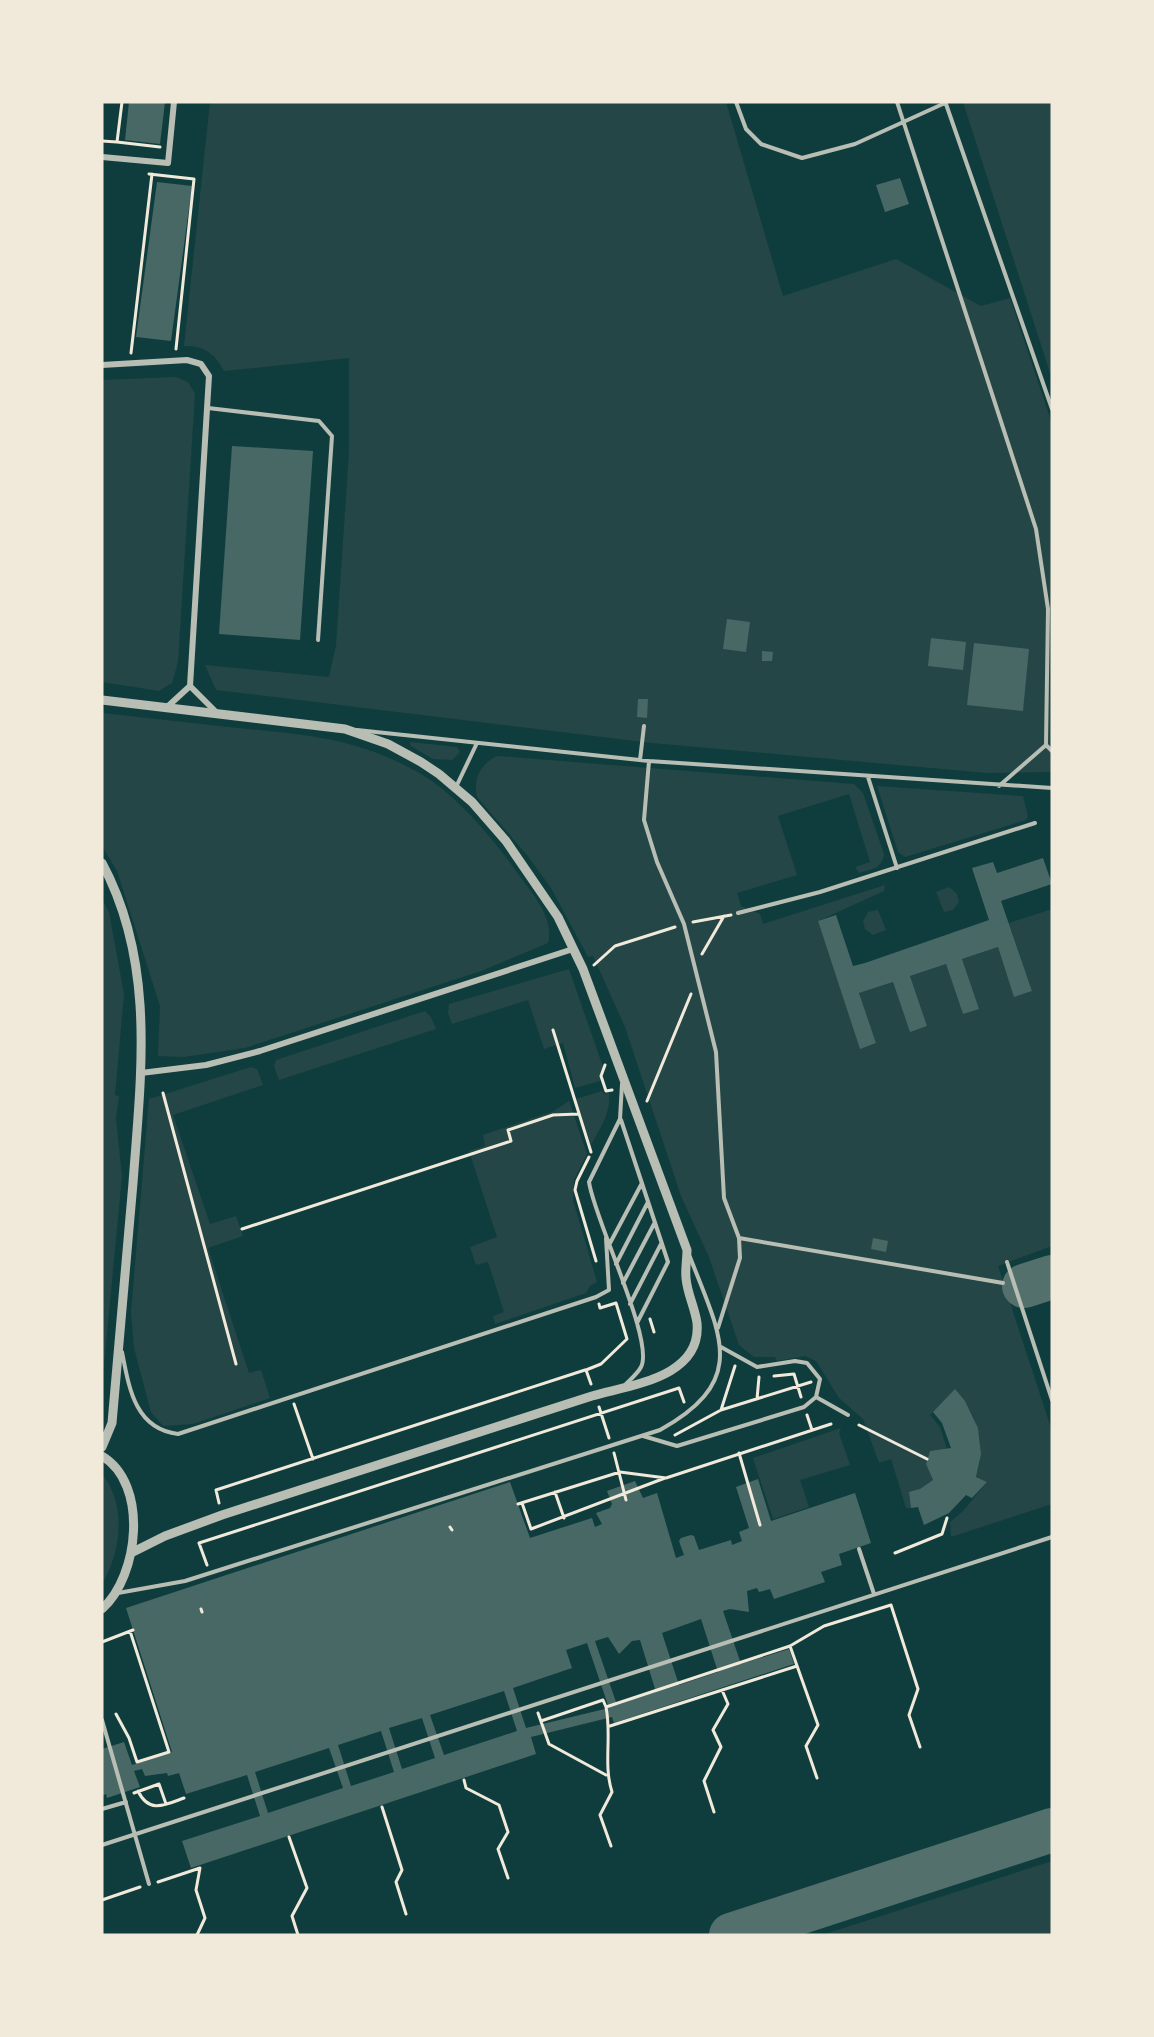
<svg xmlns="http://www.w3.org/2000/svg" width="1154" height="2037" font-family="Manrope,sans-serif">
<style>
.green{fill:#244646}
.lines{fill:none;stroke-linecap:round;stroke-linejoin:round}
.taxiway{stroke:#53706d;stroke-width:44}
.building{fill:#486865;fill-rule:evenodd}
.path{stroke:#f1e9da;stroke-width:3}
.service{stroke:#b8beb3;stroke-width:4}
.minor{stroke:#b8beb3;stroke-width:6}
.tertiary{stroke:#b8beb3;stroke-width:9}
</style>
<rect width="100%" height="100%" fill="#0f3d3e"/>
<path class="green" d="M 210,102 L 726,102 L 783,296 L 896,259 L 981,306 L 1010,298 L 1052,424 L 1052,772 L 987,773 L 652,743 L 216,690 L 205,665 L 329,677 L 336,645 L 349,452 L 349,358 L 224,371 C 215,354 204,345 184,346 Z
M 963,102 L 1052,102 L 1052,379 Z
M 176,377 L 188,382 L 195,394 L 178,662 L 172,683 L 159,691 L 102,682 L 102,380 Z
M 102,713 C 147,718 192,723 238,728 C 306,735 359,738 421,774 C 455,794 493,838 516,871 C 530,891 555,917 548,943 L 481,971 L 245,1048 L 184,1057 L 158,1056 L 160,1006 L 117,871 L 102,846 Z
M 410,742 L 457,747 L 460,752 L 452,760 L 433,759 L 411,746 Z
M 497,756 L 854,784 L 863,793 L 884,854 C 882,869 872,869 859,873 L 855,867 L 870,862 L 849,794 L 778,816 L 797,875 L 737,893 L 741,906 L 760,914 L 763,924 L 885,885 L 884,891 L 818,921 L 861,1048 L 876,1043 L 859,993 L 893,982 L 910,1031 L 927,1026 L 910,976 L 946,964 L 963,1014 L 978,1008 L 962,959 L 998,947 L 1014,996 L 1032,991 L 1009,923 L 1052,909 L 1052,1246 L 998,1266 L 1052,1431 L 1052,1504 L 951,1537 L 950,1522 L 963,1511 L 987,1482 L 976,1477 C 986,1444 978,1415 955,1390 L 930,1415 L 940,1427 L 947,1449 L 930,1451 L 926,1464 L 933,1480 L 911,1508 L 906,1508 L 891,1459 L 879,1463 L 863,1419 L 839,1398 L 816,1361 L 805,1356 L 777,1361 L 775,1357 L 754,1357 L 739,1345 L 709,1257 L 681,1196 L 625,1027 L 593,956 L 588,957 L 551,888 L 527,855 L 477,797 C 473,778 480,765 497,756 Z
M 877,786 L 1023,796 L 1028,816 L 1026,820 L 905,857 L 898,852 Z
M 949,887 L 957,894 L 959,902 L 953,910 L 944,912 L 936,892 Z
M 102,899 L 109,912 L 124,994 L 115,1095 L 119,1096 L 116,1118 L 122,1176 L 102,1386 Z
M 878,910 L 886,930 L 873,935 L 865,929 L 863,921 L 868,912 Z
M 569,969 L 603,1067 L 600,1081 L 575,1088 L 563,1043 L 544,1049 L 528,1000 L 452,1024 L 448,1013 L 449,1004 Z
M 425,1011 L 431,1017 L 436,1029 L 279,1080 L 274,1066 L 276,1060 Z
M 251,1067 L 257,1069 L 263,1085 L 173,1115 L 210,1224 L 236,1216 L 243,1236 L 208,1248 L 249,1373 L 261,1370 L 270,1398 L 193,1424 L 163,1426 L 151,1412 L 134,1348 L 131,1312 L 149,1099 Z
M 602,1091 L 604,1094 L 609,1093 C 611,1113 601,1127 591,1145 L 576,1099 Z
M 569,1101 L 587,1154 L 574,1180 L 573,1200 L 597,1282 L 590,1286 L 586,1293 L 495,1324 L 493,1316 L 504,1312 L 488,1262 L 476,1265 L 470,1247 L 497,1237 L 469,1151 L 485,1146 L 483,1135 L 554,1111 Z
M 841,1428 L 839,1433 L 850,1465 L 800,1480 L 809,1507 L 773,1519 L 753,1458 Z
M 102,1474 C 127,1504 121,1553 102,1584 Z
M 1052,1861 L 1052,1935 L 822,1935 Z"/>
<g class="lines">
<path class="taxiway" d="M 1024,1286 L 1052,1277
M 731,1935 L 1052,1830"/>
</g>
<path class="building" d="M 129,102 L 165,102 L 160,144 L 125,140 Z
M 900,178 L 909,204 L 885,212 L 876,185 Z
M 157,182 L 192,186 L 171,341 L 136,337 Z
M 232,446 L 313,451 L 300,640 L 219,634 Z
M 727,619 L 750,622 L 746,652 L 723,649 Z
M 931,638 L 966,642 L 963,670 L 928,666 Z
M 974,643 L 1029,649 L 1023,711 L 967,705 Z
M 762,651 L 773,652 L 772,661 L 762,661 Z
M 638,699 L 648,699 L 647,718 L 637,717 Z
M 1043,858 L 1052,884 L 1001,901 L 1032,991 L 1014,997 L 998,947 L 962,959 L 979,1009 L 963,1014 L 946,964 L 910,976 L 927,1026 L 910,1032 L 893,982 L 859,993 L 876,1043 L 860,1049 L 818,921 L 836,915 L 853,966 L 865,963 L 989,920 L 972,868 L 993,862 L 997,873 Z
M 873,1238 L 888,1241 L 886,1252 L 871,1249 Z
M 955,1389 L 965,1401 L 978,1428 L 981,1454 L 976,1477 L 987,1482 L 972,1498 L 966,1495 L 949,1513 L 924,1525 L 918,1507 L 911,1508 L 909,1492 L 920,1489 L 933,1480 L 926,1464 L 930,1451 L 951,1448 L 942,1423 L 933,1412 Z
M 758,1479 L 771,1521 L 855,1493 L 871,1543 L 839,1554 L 842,1565 L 821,1572 L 825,1582 L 774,1599 L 770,1589 L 759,1592 L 757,1588 L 747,1591 L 749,1612 L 730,1609 L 723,1611 L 741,1664 L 789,1649 L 794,1664 L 614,1723 L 612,1717 L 531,1737 L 536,1754 L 191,1868 L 182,1841 L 260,1816 L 247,1775 L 186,1794 L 179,1773 L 168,1776 L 167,1773 L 145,1776 L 142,1769 L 134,1771 L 140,1787 L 107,1798 L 106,1794 L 102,1796 L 102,1749 L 124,1742 L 132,1765 L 172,1752 L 126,1608 L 510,1482 L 530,1538 L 592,1518 L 595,1527 L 602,1524 L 596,1513 L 610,1508 L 612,1504 L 607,1491 L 635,1481 L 643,1498 L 657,1493 L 676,1558 L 684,1555 L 679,1541 L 681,1538 L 691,1535 L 694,1536 L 699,1550 L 731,1540 L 732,1545 L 742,1541 L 739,1532 L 749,1528 L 736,1487 ZM 701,1619 L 718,1672 L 679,1685 L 662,1633 ZM 608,1637 L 619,1654 L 632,1641 L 640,1640 L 656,1692 L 617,1705 L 595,1641 ZM 587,1643 L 609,1708 L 526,1728 L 513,1688 L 572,1668 L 566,1650 ZM 504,1691 L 517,1731 L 444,1755 L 430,1715 ZM 422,1718 L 435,1758 L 402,1769 L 389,1728 ZM 381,1731 L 394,1772 L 351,1786 L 338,1745 ZM 329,1748 L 343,1788 L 268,1813 L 255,1772 Z"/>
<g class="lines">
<path class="path" d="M 102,141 L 117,142 L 122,102
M 117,142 L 160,147
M 149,174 L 194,179 L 176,349
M 131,353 L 152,174
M 693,922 L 731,915
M 702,954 L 724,916
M 594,965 L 615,946 L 675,927
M 553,1030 L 591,1152
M 605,1065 L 601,1076 L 606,1091 L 612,1090
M 163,1093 L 236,1364
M 647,1101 L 691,994
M 589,1157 L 577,1181 L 575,1190 L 596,1261
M 242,1229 L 511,1141 L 508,1130 L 553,1115 L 578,1114
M 650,1319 L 654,1332
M 774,1376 L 794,1374 L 801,1397
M 591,1384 L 586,1370 L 601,1364 L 627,1339 L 616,1303 L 600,1308 L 599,1304
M 757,1399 L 759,1377
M 294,1404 L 313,1459
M 599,1407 L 609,1438
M 721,1410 L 735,1366
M 807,1415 L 812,1430
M 859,1425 L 927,1459
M 675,1435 L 721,1410 L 811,1382
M 614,1453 L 626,1500
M 739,1453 L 760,1525
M 555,1492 L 564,1518
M 219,1503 L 216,1490 L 585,1370
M 522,1503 L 531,1529 L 665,1478
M 518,1504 L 620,1472 L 666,1478 L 831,1424
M 450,1527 L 452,1530
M 895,1553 L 942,1534 L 947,1518
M 207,1565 L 199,1543 L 679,1388 L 684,1402
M 201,1609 L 202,1612
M 102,1642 L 133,1630
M 538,1713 L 549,1744 L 606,1775
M 116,1714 L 129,1738 L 137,1762 L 169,1752 L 130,1631
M 541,1721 L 603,1700 L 606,1707
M 610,1726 L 797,1666
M 817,1778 L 806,1746 L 818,1725 L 790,1646 L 824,1626 L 891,1605 L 918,1689 L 909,1715 L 920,1747
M 464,1780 L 466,1788 L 499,1805 L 508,1832 L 498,1849 L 508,1878
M 138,1791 C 149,1814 165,1805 184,1798
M 134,1793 L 159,1784 L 166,1804
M 382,1807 L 402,1870 L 396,1882 L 406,1914
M 714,1812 L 704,1781 L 721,1747 L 713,1730 L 728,1704 L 722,1690
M 289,1837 L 307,1888 L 292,1916 L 298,1935
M 611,1846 L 600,1815 L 612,1792 C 603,1764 612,1736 606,1707 L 790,1646
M 158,1882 L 200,1868 L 196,1890 L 205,1918 L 197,1935
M 102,1900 L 140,1887"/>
<path class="service" d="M 736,102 L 746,129 L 761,144 L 802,158 L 855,144 L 945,103
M 897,102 L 1036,529 L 1048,609 L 1046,745 L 999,786
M 946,104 L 1052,409
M 208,408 L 319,421 L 332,436 L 318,640
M 357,730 L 649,761 L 1052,788
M 1046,745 L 1052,751
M 640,760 L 644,726
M 649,761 L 644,820 L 657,862 L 684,924 L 716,1052 L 724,1198 L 739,1238 L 740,1258 L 718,1328
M 868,777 L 897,868
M 456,787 L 477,743
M 738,913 L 820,892 L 1035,823
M 622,1084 L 620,1119 L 589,1182 C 594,1219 655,1341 641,1367 C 638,1373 631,1379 626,1384
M 621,1120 L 668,1262 L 637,1323
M 739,1238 L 1003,1283
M 609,1245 L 642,1183
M 1007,1262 L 1052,1400
M 616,1264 L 648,1202
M 623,1283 L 654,1224
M 630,1304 L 661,1244
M 122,1352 C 129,1388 135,1429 178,1434 L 596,1297 L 609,1290 L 606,1238
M 816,1397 L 848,1415
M 643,1436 L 677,1446 L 804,1407 L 816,1397 L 820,1379 L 807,1363 L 795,1361 L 757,1367 L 721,1347
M 859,1549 L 874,1594
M 118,1593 L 185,1581 L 660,1430 C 750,1380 720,1335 690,1257
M 102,1720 L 149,1884
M 102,1809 L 126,1802
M 102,1845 L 1052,1537"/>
<path class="minor" d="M 102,157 L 168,163 L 174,102
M 102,365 L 187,360 L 201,364 L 209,376 L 190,686 L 166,708
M 190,686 L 217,713
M 141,1073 L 206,1065 L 260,1051 L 573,949"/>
<path class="tertiary" d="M 102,700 L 345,729 L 388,744 L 421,762 L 439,774 L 472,802 L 506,841 L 558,917 L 583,969 L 687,1250 C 687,1259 685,1269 686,1278 C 687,1293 695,1308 697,1323 C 702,1378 629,1385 592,1396 L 222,1515 L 165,1536 L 131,1553
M 102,863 C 156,963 141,1074 133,1183 C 126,1263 119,1343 112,1423 L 102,1447
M 102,1456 C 149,1484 139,1576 102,1609"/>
</g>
<rect width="1154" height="2037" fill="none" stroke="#f1e9da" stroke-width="207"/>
</svg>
